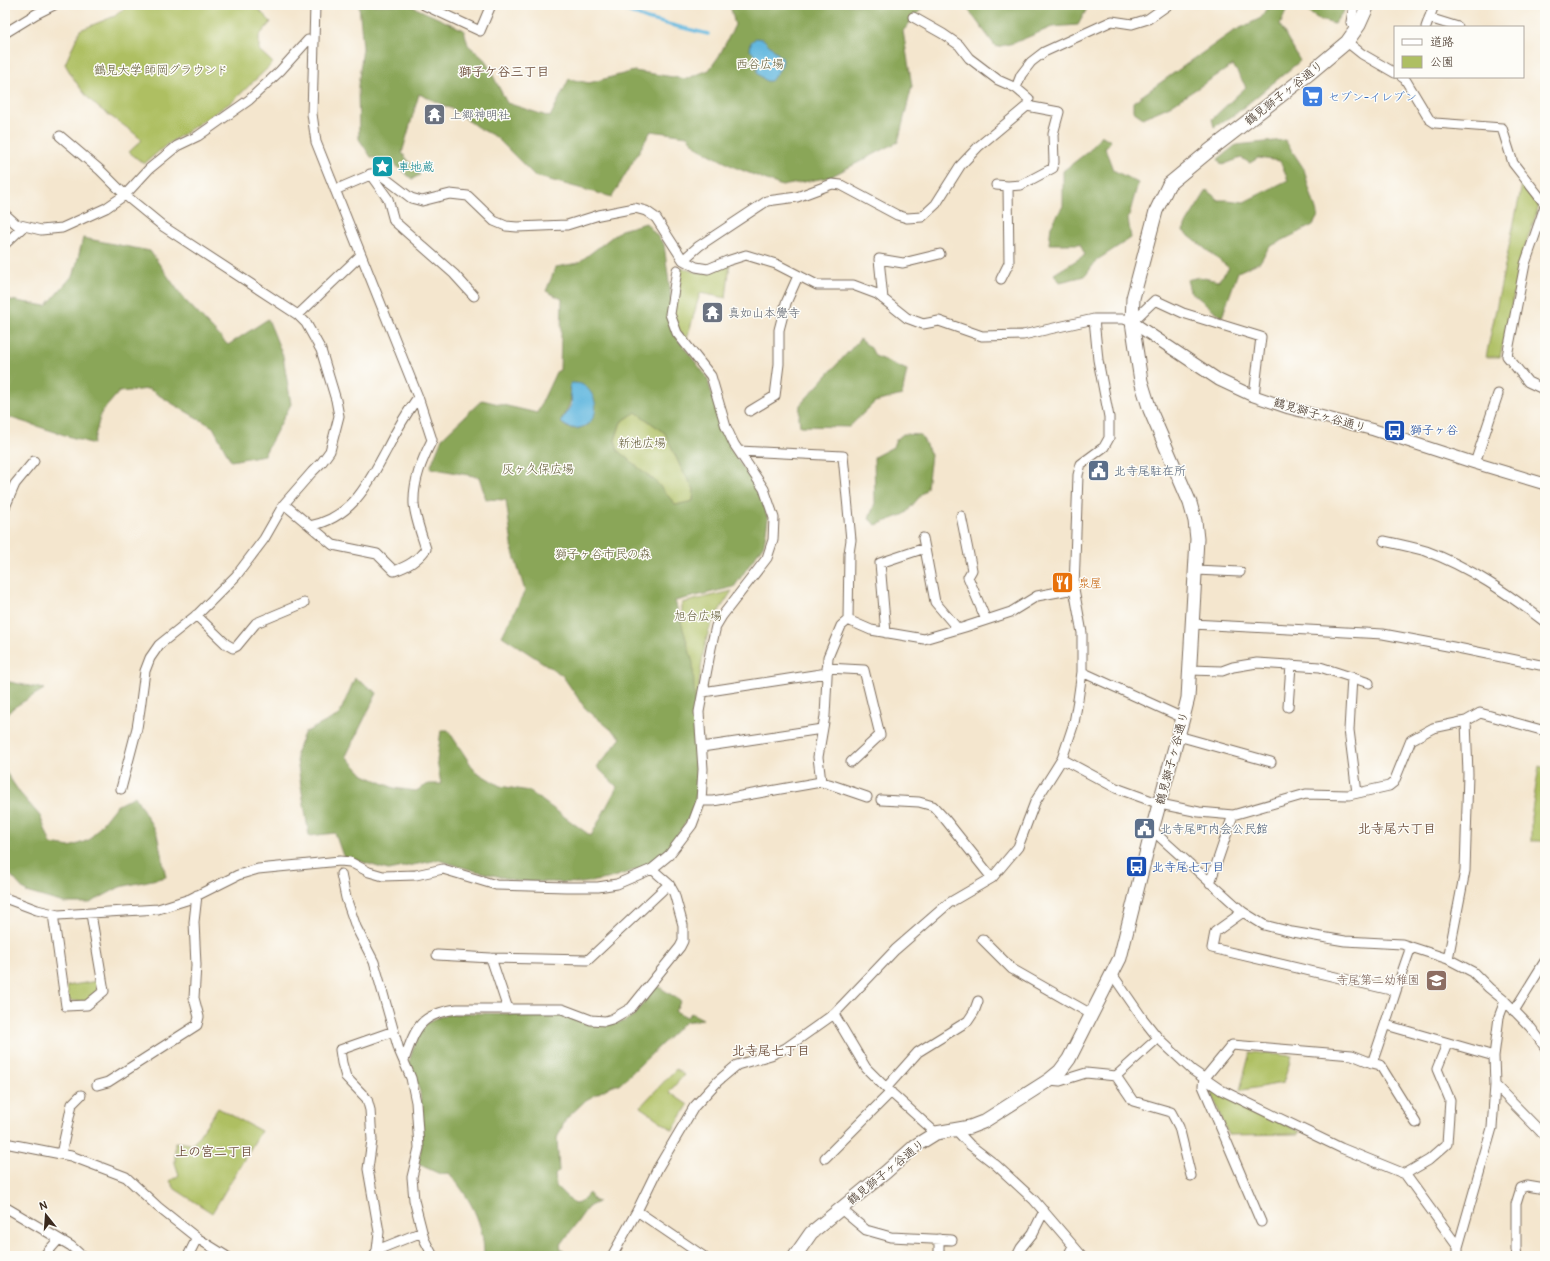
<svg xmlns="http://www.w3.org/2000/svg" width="1550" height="1261" font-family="Pangolin,'Klee One',sans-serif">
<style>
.green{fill:#aebf62;stroke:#747440}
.forest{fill:#8aa658;stroke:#62683b;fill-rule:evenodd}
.water{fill:#63b8df;stroke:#4f717e}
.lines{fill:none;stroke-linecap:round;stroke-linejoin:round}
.stream{stroke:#63b8df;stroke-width:3.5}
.minor-casing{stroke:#7c6c5c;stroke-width:11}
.tertiary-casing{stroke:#7c6c5c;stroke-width:13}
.secondary-casing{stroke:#7c6c5c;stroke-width:15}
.minor{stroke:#fff;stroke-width:9}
.tertiary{stroke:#fff;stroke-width:11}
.secondary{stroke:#fff;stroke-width:13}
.labels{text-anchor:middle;stroke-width:3;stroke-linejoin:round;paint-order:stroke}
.park-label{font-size:12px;fill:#5e5732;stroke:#fdfcf7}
.street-label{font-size:12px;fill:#3b2a1e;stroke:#fdfcf7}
.shop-label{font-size:12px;fill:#366cbe;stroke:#fdfcf7;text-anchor:start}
.worship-label{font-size:12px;fill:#5b616d;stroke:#fdfcf7;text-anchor:start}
.culture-label{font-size:12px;fill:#0d838f;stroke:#fdfcf7;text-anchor:start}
.transit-label{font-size:12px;fill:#164399;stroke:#fdfcf7;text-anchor:start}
.service-label{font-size:12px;fill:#4e5e75;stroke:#fdfcf7;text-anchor:start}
.food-label{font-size:12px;fill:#c56008;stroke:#fdfcf7;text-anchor:start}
.education-label{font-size:12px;fill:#785e54;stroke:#fdfcf7;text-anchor:end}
.neighbourhood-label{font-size:13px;font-weight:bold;fill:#715442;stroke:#fdfcf7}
</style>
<rect width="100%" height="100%" fill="#fdfcf7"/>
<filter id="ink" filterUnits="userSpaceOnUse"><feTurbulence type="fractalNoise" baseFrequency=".025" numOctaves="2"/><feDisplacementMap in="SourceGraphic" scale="8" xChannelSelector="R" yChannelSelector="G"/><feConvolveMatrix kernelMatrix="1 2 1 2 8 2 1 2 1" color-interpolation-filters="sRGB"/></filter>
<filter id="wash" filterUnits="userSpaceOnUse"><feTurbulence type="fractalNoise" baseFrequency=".012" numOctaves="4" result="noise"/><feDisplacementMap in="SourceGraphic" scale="16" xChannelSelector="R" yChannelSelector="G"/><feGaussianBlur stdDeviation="0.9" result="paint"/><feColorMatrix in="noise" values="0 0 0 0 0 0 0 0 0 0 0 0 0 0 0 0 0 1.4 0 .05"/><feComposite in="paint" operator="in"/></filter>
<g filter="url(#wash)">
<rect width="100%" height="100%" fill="#f4e6ce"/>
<path class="green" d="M 128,5 L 254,5 L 271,22 L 259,36 L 259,50 L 273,63 L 233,101 L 165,146 L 144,164 L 129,152 L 142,140 C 129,128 114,119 99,108 C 84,96 74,80 65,64 L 80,30 L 115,16 Z
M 1522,184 L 1539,206 L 1523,253 L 1500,357 L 1486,357 Z
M 730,263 L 726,298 L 700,293 L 687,339 L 678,331 L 672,313 L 681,268 L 700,273 L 709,271 Z
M 636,412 L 665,433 L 682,470 L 694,489 L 693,501 L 676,505 L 655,481 L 618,451 L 615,440 L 621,422 Z
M 732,591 C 723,605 711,621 707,637 C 695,685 696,735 700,784 L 693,777 L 681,635 L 682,603 Z
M 1539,766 L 1545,768 L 1545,841 L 1531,841 L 1531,817 Z
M 97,981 L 98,990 L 85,1001 L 69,1001 L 67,986 Z
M 1250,1052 L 1292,1056 L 1283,1083 L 1243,1090 L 1240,1090 Z
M 676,1069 L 684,1075 L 669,1092 L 688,1105 L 673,1130 L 640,1107 Z
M 1209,1086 L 1300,1132 L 1298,1134 L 1228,1135 Z
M 218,1108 L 261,1131 L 212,1213 L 175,1189 L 170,1181 L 179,1175 L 175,1163 L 175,1142 L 193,1144 Z"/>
<path class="forest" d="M 359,5 L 409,5 L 464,30 L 468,45 L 485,60 L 507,103 L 550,117 L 569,79 L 589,83 L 634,71 L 686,79 L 709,70 L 719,56 L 735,25 L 730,5 L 1117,5 L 1089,5 L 1078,25 L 1052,27 L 1014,43 L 996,47 L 967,8 L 924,6 L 903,31 L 912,86 L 898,142 L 830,177 L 782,186 L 734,167 L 698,148 L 687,136 L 651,131 L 612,197 L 535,176 L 496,137 L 477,127 L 454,110 L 419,94 L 402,153 L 420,175 L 412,179 L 393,163 L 371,157 L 359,139 L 358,86 L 363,48 Z
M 1270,5 L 1348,5 L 1334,24 L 1320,20 L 1301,7 L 1287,9 L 1280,25 L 1300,61 L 1234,115 L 1214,127 L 1212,119 L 1246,87 L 1233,65 L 1170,106 L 1143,118 L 1133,111 L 1133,102 L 1232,32 L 1261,18 Z
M 1101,135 L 1111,141 L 1105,148 L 1113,170 L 1138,183 L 1128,219 L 1131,238 L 1097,260 L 1085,276 L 1060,282 L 1054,274 L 1085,255 L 1080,244 L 1049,244 L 1051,226 L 1063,206 L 1063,171 L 1090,150 Z
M 1285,140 L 1304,169 L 1309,188 L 1318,216 L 1313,225 L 1269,247 L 1260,262 L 1238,272 L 1222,317 L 1190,291 L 1187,280 L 1199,277 L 1218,281 L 1229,268 L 1183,231 L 1187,222 L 1207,190 L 1218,200 L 1227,200 L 1244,202 L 1288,180 L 1280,161 L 1258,158 L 1250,163 L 1241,158 L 1222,165 L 1218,159 L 1236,145 Z
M 646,223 L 664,244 L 676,337 L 707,377 L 721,425 L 732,451 L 759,491 L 768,519 L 764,544 L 734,587 L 675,601 L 693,663 L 698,789 L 691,815 L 668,849 L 642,868 L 607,879 L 582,883 L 518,881 L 472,870 L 438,860 L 388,870 L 343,856 L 335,833 L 309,836 L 296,754 L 304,733 L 339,715 L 355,678 L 377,693 L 346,756 L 364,775 L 394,788 L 416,791 L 428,784 L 441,784 L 437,761 L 441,730 L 448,730 L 475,771 L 500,786 L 529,791 L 591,836 L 617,787 L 597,767 L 621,738 L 585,708 L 562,675 L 502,636 L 525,591 L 513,552 L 506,500 L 486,499 L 479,477 L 430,468 L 442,438 L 482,400 L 537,413 L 556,372 L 560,370 L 562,299 L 546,291 L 556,267 L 578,263 L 621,230 ZM 569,388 L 588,425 C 577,429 569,432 561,422 C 566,407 574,405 569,388 ZM 636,412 L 665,433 L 682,470 L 694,489 L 693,501 L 676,505 L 655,481 L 618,451 L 615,440 L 621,422 Z
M 83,238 L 150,251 L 184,299 L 228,345 L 268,319 L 283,356 L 291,404 L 264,455 L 231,461 L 213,427 L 173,404 L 149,389 L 119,392 L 101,413 L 93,444 L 5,416 L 5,299 L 46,306 L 74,274 Z
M 860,339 L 871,348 L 875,356 L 907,370 L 902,395 L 875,402 L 849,427 L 800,426 L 799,418 L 800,405 Z
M 903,434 L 921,435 L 931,455 L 927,488 L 905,514 L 876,525 L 869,519 L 875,503 L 874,457 L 893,447 L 895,441 Z
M 5,681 L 44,689 L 13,708 L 5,717 Z
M 5,771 L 20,793 L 40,816 L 51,844 L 70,847 L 89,840 L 116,806 L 135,796 L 157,834 L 166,877 L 120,887 L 90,903 L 64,903 L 26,892 L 5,869 Z
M 656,985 L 681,1001 L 675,1011 L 687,1017 L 691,1013 L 703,1019 L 685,1022 L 619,1085 L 613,1085 L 586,1100 L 566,1119 L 557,1138 L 559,1171 L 555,1175 L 556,1186 L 574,1204 L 579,1203 L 589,1193 L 593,1200 L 598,1202 L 588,1207 L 560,1246 L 562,1250 L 570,1256 L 484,1256 C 484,1222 470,1198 449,1173 L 440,1174 L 418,1164 L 421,1148 L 421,1109 L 420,1092 L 409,1062 L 413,1048 L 420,1032 L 428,1022 L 444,1015 L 467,1013 L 561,1015 L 593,1025 L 617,1023 L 625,1021 L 634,1015 Z"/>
<path class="water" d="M 756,38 L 763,39 L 783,59 L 782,66 L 771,81 L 766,81 L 758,74 L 757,70 C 762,61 756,57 750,50 L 751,42 Z
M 571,383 C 574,383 578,383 581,384 C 592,389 599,404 594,416 C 588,429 571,433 561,422 C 563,416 568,411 571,405 C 573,397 568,390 571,383 Z"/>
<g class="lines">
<path class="stream" d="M 612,5 L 647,19 L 708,34"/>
</g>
</g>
<g filter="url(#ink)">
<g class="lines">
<defs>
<path id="minor" d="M 424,5 L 480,31 L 491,5
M 1354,5 L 1351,22 L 1359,25
M 913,17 L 943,34 L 959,45 L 969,58 L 998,80 L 1016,88
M 1429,18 L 1458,27
M 1426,27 L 1434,5
M 5,33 L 36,14 L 54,5
M 1347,42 L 1362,54 L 1395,73
M 1402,77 L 1405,79 L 1429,119 L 1435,123 L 1502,128 L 1513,163 L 1545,204
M 60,136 L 100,170 L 125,195 L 164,227 L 298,315 L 306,323 L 321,350 L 336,400 L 339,416 L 330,451 L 322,462 L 312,472 L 284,504 L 264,539 L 236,576 L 199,613 L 159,645 L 150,658 L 145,671 L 140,709 L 137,728 L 121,789
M 370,174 L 388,199 L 394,221 L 454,274 L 474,296
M 996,185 L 1008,186
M 335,190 L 377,172 L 411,198 L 422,201 L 450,194 L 468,196 L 494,221 L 506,226 L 517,227 L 567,225 L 599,215 L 635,208 L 646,211 L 656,218 L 683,260 L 696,267 L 708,269 L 727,261 L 746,255 L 776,264 L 817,285 L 853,285 L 877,294 L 907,318 L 923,324 L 939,321 L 982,336 L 1023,335 L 1094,319 L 1124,319 L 1132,322 L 1155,300 L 1183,313 L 1261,337 L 1254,396
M 1545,206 L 1525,264 L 1507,356 L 1528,382 L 1545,390
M 5,214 L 16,224 L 41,230 L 62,228 L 106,208 L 125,195 L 149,169 L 177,146 L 198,136 L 249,100 L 280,71 L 308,40 L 314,40
M 5,244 L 23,227
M 683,260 L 699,246 L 767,201 L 797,197 L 832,184 L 841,185 L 897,215 L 907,218 L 922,217 L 936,204 L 960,166 L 979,146 L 1027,106 L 1029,99 L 1016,88 L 1021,75 L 1031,62 L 1044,52 L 1112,21 L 1132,24 L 1148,19 L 1168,5
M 1001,279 L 1009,263 L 1008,186 L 1021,185 L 1053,168 L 1054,162 L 1053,134 L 1059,112 L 1027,106
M 883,299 L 879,259 L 903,263 L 940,254
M 298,315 L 361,255
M 750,411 L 775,396 L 779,364 L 779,330 L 786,303 L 798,276
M 1475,463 L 1498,394
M 284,504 L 333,545 L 377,554 L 394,571 C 408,566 417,561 426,549 C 422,536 415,518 414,504 C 413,481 422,460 432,440 L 418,397
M 5,507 L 15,484 L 34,461
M 961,516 L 972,570 L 968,577 L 986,620
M 310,526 C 353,517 368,484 387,449 C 396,431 406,414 418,397 L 316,142 L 312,114 L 315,5
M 923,538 L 935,602 L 958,629
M 1384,541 C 1398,544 1412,547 1426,551 C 1470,567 1508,594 1545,622
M 1195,570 L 1240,572
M 196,615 L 226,644 L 233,648 L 237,646 L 256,623 L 304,603
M 848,620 L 871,630 L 924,639 L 965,627 L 1011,612 L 1037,596 L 1074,589
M 1192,624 L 1383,634 L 1453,647 L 1540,665 L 1545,665
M 886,633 L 880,563 L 925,548
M 827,668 L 864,670 L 880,735 L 851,762
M 1190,670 L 1222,671 L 1233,667 L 1257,663 L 1320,667 L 1369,683
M 1082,672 L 1183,718
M 1352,677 L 1349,730 L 1357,793
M 703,692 L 827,673
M 1288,707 L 1291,665
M 1178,736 L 1271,762
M 702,747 L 822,729
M 1062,759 L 1116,788 L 1160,804 L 1199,812 L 1233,815 L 1306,794 L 1349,795 L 1389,786 L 1394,782 L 1411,740 L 1433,728 L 1466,721 L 1480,713 L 1545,731
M 821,782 L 829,784 L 867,797
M 881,800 L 919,802 L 933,806 L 945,819 L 992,878
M 701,801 L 713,801 L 821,782 L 818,757 L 825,716 L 828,657 L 841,626 L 848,620 L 849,553 L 851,540 L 843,456 L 739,451
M 1152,830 L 1243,912 L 1264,925 L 1292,932 L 1345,941 L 1402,944 L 1448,959 L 1473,972 L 1489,988 L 1505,1001 L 1531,1028 L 1545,1047
M 341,874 L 346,898 L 356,927 L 374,962 L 399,1050 L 411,1078 L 416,1102 L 419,1148 L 412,1177 L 414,1200 L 424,1239 L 433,1256
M 1210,883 L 1233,815
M 5,898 L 37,910 L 58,915 L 158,909 L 190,899 L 238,875 L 258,869 L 340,861 L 350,862 L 369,872 L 383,876 L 416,875 L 443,869 L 496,885 L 566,887 L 598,887 L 617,884 L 652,869 L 669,855 L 692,825 L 701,801 L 703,769 L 699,712 L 711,648 L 716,626 L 722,616 L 767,558 L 773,540 L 774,518 L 764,489 L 734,444 L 726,427 L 711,376 L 677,333 L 670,314 L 677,270
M 1243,912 L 1215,932 L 1212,948 L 1395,991
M 53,914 L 66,1006 L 87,1005 L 104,991 L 91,914
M 982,939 L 1012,969 L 1091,1014
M 437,955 L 491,958 L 588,960 L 669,884
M 491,958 L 508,1009
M 1448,959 L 1465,871 L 1468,774 L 1466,721
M 1112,974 L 1143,1019 L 1158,1038 L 1192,1070 L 1221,1090 L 1341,1148 L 1405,1174 L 1458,1247
M 1514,1011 L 1545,961
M 834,1014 L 866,1068 L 886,1088
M 1386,1025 L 1494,1056
M 404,1060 C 416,1027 420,1014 457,1009 L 562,1009 L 591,1020 L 605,1021 L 612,1019 L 631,1008 L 680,947 L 683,941 L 683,925 L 674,893 L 669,884 L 652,869
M 1372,1063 L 1380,1065 L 1416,1123
M 1116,1076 L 1158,1038
M 1049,1080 L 1060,1081 L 1086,1073 L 1116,1076 L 1133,1101 L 1171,1112 L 1179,1127 L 1191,1176
M 97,1085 L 108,1082 L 197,1025 L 199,1017 L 194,998 L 196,965 L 194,922 L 197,895
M 1495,1085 L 1543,1134 L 1545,1130
M 956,1130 L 970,1145 L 996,1165 L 1034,1200 L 1082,1256
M 936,1133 L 886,1088 L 918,1052 L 968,1021 L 974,1012 L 978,1001
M 5,1143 L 71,1156 L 126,1177 L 158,1207 L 197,1238 L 226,1256
M 61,1154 L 72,1104 L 81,1095
M 825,1158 L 891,1092
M 1405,1174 L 1429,1160 L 1447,1144 L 1450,1100 L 1437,1069 L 1447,1044
M 5,1207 L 71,1246 L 82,1256
M 841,1209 L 866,1230 L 891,1237 L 952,1240
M 637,1211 L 703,1256
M 1261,1222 L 1203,1086 L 1204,1079 L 1232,1045 L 1352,1055 L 1372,1063 C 1386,1024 1397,985 1411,947
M 377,1250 L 379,1232 L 368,1169 L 372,1140 L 370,1110 L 367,1099 L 346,1077 L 342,1063 L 340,1050 L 394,1031
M 44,1256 L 59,1239
M 188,1256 L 197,1238
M 374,1256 L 377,1250 L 422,1232
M 612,1256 L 637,1211 L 658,1168 L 694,1107 L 718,1081 L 737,1065 L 771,1055 L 786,1048 L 834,1014 L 895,950 L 949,903 L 992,878 L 1018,847 L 1035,802 L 1062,759 L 1074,723 L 1078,700 L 1082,672 L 1082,633 L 1074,589 L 1078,475 L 1081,464 L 1104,447 L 1109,438 L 1109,417 L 1098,360 L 1094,319
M 939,1256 L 939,1239
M 1017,1256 L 1021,1248 L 1033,1233 L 1044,1211
M 1068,1256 L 1073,1246
M 1458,1256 L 1458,1247 L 1492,1128 L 1495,1085 L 1494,1056 L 1499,1017 L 1505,1001
M 1517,1256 L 1516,1249 L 1516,1204 L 1521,1188 L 1527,1186 L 1545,1189"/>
<path id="tertiary" d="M 1132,322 L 1219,380 L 1251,395 L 1289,408 L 1374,430 L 1475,463 L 1545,484"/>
<path id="secondary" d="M 795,1256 L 811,1233 L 886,1172 L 915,1146 L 936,1133 L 970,1127 L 983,1122 L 1049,1080 L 1060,1071 L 1069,1059 L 1120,958 L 1152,830 L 1183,718 L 1188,698 L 1197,539 L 1195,521 L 1190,503 L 1150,410 L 1141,381 L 1132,322 L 1133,298 L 1156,211 L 1169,184 L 1209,151 L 1310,73 L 1347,42 L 1359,25 L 1368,5"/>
</defs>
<use href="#minor" class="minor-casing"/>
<use href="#tertiary" class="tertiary-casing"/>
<use href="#secondary" class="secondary-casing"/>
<use href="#minor" class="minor"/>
<use href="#tertiary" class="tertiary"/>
<use href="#secondary" class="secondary"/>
</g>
</g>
<defs>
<symbol id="supermarket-square" viewBox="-11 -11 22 22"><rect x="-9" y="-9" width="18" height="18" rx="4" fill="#3f7fe0" stroke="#fdfcf7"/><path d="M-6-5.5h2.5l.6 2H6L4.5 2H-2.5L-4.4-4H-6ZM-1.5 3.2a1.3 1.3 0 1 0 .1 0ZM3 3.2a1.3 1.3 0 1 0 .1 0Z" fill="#fff"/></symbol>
<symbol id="temple-square" viewBox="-11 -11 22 22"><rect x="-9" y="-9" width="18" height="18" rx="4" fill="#6b7280" stroke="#fdfcf7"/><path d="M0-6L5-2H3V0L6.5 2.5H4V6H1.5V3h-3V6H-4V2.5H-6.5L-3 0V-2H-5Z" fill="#fff"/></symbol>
<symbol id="sight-square" viewBox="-11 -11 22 22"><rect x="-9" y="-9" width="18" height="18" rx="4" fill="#0f9aa8" stroke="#fdfcf7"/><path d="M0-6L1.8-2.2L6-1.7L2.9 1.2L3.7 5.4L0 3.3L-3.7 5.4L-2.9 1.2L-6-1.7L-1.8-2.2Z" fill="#fff"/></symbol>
<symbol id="bus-square" viewBox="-11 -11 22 22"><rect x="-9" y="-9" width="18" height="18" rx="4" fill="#1a4fb4" stroke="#fdfcf7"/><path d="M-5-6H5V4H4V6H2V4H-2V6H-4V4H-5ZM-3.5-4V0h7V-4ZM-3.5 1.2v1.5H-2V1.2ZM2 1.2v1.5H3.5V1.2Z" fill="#fff"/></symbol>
<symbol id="civic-square" viewBox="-11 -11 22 22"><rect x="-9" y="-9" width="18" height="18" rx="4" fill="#5c6f8a" stroke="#fdfcf7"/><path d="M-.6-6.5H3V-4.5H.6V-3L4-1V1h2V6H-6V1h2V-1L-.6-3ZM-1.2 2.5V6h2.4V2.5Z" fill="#fff"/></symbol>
<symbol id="restaurant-square" viewBox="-11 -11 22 22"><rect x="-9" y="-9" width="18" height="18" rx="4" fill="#e8710a" stroke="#fdfcf7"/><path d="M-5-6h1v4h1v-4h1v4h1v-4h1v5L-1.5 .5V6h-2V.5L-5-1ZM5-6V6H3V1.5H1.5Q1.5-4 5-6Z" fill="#fff"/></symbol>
<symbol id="school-square" viewBox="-11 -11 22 22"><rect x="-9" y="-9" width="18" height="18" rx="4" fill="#8d6e63" stroke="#fdfcf7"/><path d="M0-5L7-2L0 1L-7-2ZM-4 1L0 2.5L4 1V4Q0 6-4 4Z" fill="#fff"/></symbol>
</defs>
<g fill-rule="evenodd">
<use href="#supermarket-square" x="1300" y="84" width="25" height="25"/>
<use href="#temple-square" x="422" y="102" width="25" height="25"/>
<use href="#sight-square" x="370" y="154" width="25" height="25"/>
<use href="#temple-square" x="700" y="300" width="25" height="25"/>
<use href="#bus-square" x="1382" y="418" width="25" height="25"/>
<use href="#civic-square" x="1086" y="458" width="25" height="25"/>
<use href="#restaurant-square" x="1050" y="570" width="25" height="25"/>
<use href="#civic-square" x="1132" y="816" width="25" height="25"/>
<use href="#bus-square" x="1124" y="854" width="25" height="25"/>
<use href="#school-square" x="1424" y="968" width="25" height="25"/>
</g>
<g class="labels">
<g class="park-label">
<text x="760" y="68">西谷広場</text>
<text x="161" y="74">鶴見大学 師岡グラウンド</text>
<text x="642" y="447">新池広場</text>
<text x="538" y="473">灰ヶ久保広場</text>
<text x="603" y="558">獅子ヶ谷市民の森</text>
<text x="698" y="620">旭台広場</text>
</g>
<g class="street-label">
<text transform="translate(1284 93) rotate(-38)" y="4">鶴見獅子ヶ谷通り</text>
<text transform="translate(1320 415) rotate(16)" y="4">鶴見獅子ヶ谷通り</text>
<text transform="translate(1172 758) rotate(-75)" y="4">鶴見獅子ヶ谷通り</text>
<text transform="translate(886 1172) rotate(-39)" y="4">鶴見獅子ヶ谷通り</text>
</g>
<g class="shop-label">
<text x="1328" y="101">セブン-イレブン</text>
</g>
<g class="worship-label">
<text x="450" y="119">上郷神明社</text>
<text x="728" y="317">真如山本覺寺</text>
</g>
<g class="culture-label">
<text x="398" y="171">車地蔵</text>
</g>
<g class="transit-label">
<text x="1410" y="434">獅子ヶ谷</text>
<text x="1152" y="871">北寺尾七丁目</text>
</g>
<g class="service-label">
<text x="1114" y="475">北寺尾駐在所</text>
<text x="1160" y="833">北寺尾町内会公民館</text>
</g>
<g class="food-label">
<text x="1078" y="587">泉屋</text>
</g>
<g class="education-label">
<text x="1420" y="984">寺尾第二幼稚園</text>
</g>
<g class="neighbourhood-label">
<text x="504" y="76">獅子ケ谷三丁目</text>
<text x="1397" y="833">北寺尾六丁目</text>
<text x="771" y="1055">北寺尾七丁目</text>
<text x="214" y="1156">上の宮二丁目</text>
</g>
</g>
<rect width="1550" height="1261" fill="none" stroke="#fdfcf7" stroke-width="20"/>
<rect x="1394" y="26" width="130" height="52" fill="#fdfcf7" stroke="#afa8a0"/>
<rect x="1402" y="39" width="20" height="6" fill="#ffffff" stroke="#afa8a0"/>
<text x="1430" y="46" font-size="12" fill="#3b2a1e">道路</text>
<rect x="1402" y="56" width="20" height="12" fill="#aebf62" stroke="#afa8a0"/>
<text x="1430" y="66" font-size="12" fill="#3b2a1e">公園</text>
<g transform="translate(46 1215) rotate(343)" stroke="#fdfcf7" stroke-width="3" paint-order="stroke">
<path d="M0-3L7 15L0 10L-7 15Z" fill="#3b2a1e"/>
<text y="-6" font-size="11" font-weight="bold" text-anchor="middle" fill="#3b2a1e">N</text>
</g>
</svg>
